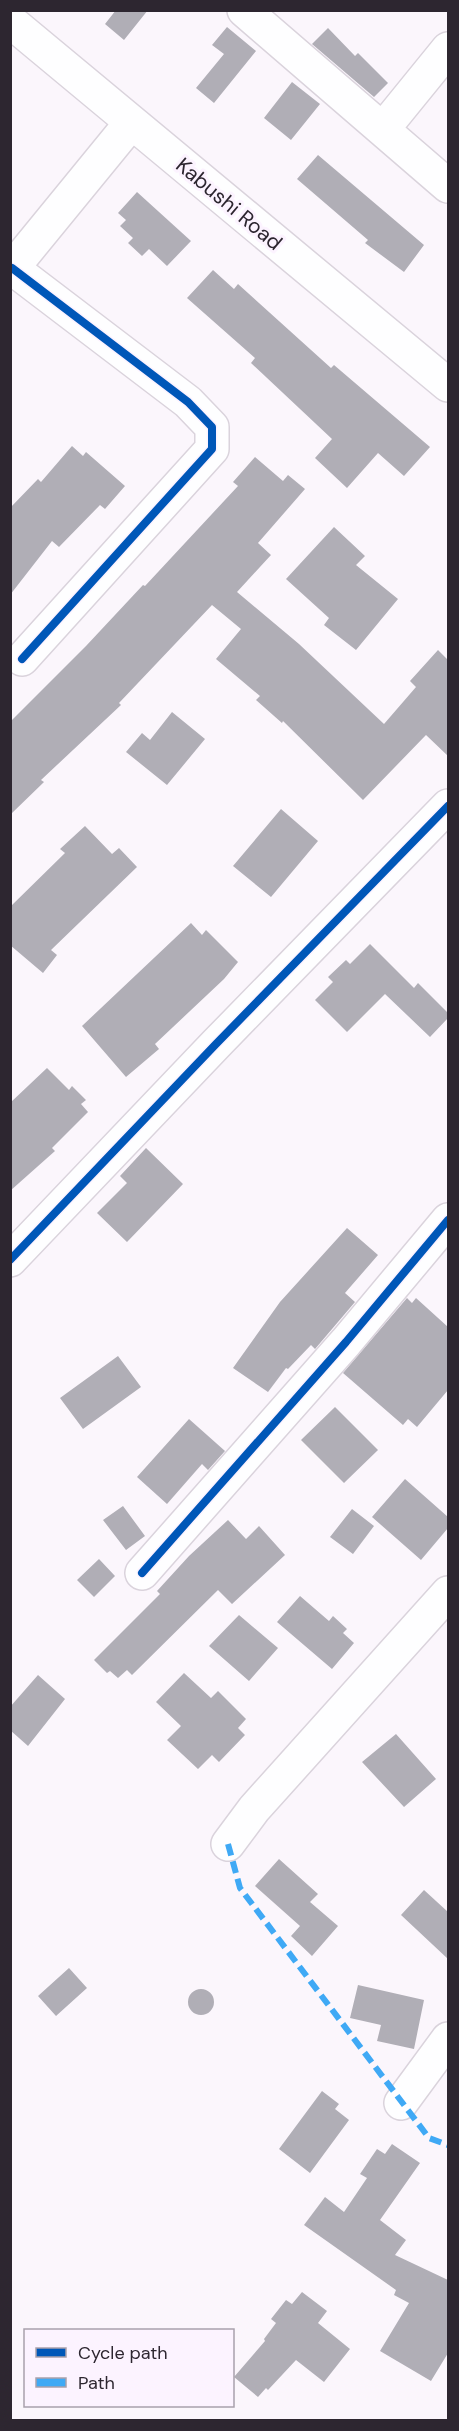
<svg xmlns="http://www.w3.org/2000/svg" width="459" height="2431" font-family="'DM Sans',sans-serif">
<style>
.building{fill:#b0aeb6}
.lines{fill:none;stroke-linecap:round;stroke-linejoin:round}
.minor-casing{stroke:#dad3dc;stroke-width:36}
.major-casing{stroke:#dad3dc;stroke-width:36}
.minor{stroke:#fefeff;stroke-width:33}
.major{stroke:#fefeff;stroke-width:33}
.quiet{stroke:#3fa9f5;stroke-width:6;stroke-dasharray:12 6;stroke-linecap:butt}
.cycleway-casing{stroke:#fcf3ff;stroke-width:11}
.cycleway{stroke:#0057b8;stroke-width:8}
.labels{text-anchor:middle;stroke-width:6;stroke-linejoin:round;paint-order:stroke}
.street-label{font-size:21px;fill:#2d2630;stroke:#fcf3ff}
</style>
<rect width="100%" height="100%" fill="#fbf6fc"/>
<path class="building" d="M 116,10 L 148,10 L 124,40 L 105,24 Z
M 227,27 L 256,51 L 214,103 L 196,88 L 224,54 L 212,45 Z
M 328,28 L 355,56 L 358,53 L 388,83 L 374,97 L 312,44 Z
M 292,82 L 320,104 L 291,140 L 264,118 Z
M 318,155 L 424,245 L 404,272 L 365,243 L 368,240 L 297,179 Z
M 137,192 L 191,241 L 167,266 L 149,249 L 142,256 L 128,243 L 133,238 L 120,226 L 126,220 L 118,213 Z
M 213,270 L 234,289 L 238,284 L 331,368 L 334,365 L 430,447 L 404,476 L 378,453 L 347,488 L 315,458 L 332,439 L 251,363 L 255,358 L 187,298 Z
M 72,446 L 83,456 L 86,452 L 125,486 L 105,509 L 100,505 L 59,547 L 52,541 L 10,595 L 10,508 L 38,479 L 41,482 Z
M 255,457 L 283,481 L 288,475 L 305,489 L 258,543 L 271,555 L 237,592 L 299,644 L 384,724 L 416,687 L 410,681 L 438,650 L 448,660 L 448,756 L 426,735 L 363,800 L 283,721 L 282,723 L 256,700 L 260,696 L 216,659 L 241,629 L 212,605 L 119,703 L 121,705 L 41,780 L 44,782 L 10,815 L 10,722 L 86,646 L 143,585 L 145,586 L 238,486 L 233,482 Z
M 334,527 L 365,556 L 356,565 L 398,599 L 356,650 L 324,625 L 329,618 L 286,579 Z
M 172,712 L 205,739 L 167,785 L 126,752 L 142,733 L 150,740 Z
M 281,809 L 318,841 L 271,897 L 233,866 Z
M 85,826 L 112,854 L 119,848 L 137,867 L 51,950 L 57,955 L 43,973 L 10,945 L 10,907 L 65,853 L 60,849 Z
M 191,923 L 202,935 L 206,930 L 238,962 L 224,979 L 155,1044 L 159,1049 L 126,1077 L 82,1026 Z
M 370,944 L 414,988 L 418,983 L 448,1013 L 448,1018 L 430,1037 L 385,994 L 347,1032 L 315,1000 L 333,982 L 328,977 L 346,960 L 350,964 Z
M 47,1068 L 69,1090 L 72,1086 L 86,1100 L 81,1104 L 88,1112 L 52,1148 L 55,1151 L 10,1191 L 10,1103 Z
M 146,1148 L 183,1184 L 127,1242 L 97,1213 L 127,1183 L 120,1176 Z
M 347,1228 L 378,1255 L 345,1293 L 355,1302 L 315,1349 L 311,1345 L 288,1369 L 286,1368 L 268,1392 L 233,1368 L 280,1302 Z
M 407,1298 L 412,1303 L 416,1298 L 448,1327 L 448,1390 L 417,1427 L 408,1419 L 403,1425 L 343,1373 Z
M 118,1356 L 141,1387 L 83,1429 L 60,1398 Z
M 335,1407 L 378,1450 L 344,1483 L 301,1440 Z
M 189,1419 L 225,1451 L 208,1470 L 202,1464 L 167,1504 L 137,1477 Z
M 405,1479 L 448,1517 L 448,1528 L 421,1560 L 372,1517 Z
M 123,1506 L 145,1536 L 126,1550 L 103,1520 Z
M 352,1509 L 374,1526 L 353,1554 L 330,1537 Z
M 228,1520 L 246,1539 L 259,1526 L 285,1555 L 232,1604 L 218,1590 L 132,1675 L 127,1670 L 118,1678 L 110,1671 L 107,1673 L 94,1660 L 160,1594 L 157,1591 L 189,1556 Z
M 99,1559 L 115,1576 L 94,1597 L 77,1580 Z
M 300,1596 L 329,1621 L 333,1616 L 347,1629 L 343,1633 L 354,1643 L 332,1669 L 277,1622 Z
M 239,1615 L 278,1648 L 249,1681 L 209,1646 Z
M 184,1673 L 211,1698 L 218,1691 L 246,1719 L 238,1728 L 245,1735 L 219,1762 L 212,1755 L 198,1769 L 167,1740 L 181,1726 L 156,1702 Z
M 38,1675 L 65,1699 L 28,1746 L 10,1730 L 10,1707 Z
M 396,1734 L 436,1779 L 404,1807 L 362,1762 Z
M 279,1859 L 318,1894 L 310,1902 L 338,1926 L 312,1956 L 291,1936 L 300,1926 L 255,1886 Z
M 424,1890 L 448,1912 L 448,1959 L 401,1915 Z
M 69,1968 L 87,1988 L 56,2016 L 38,1996 Z
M 358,1985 L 424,2000 L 414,2049 L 377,2041 L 381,2025 L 350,2018 Z
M188 2002a13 13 0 1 1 26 0a13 13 0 1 1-26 0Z
M 322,2091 L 339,2104 L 335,2109 L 349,2120 L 310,2173 L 279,2149 Z
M 392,2144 L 420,2163 L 380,2220 L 406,2240 L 395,2255 L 448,2280 L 448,2353 L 431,2381 L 380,2351 L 409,2303 L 394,2295 L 396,2290 L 304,2225 L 325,2197 L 344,2212 L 367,2178 L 360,2174 L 377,2149 L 385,2154 Z
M 302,2292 L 327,2311 L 318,2323 L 350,2349 L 324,2382 L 296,2360 L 268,2390 L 266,2388 L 258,2397 L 234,2377 L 265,2341 L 264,2339 L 276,2323 L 271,2319 L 286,2300 L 292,2304 Z"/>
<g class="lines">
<defs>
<path id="minor" d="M 244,10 L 448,186
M 383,129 L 448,49
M 12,268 L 188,402 L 212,427 L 212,449 L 22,659
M 10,271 L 131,123
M 10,1260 L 216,1044 L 448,806
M 142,1573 L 346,1342 L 448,1220
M 228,1844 L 254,1809 L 448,1593
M 401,2103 L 448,2039"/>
<path id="major" d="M 10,21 L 448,385"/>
</defs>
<use href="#minor" class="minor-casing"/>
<use href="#major" class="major-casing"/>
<use href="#minor" class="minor"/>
<use href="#major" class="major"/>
<path class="quiet" d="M 228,1844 L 240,1888 L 429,2138 L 448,2145"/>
<defs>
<path id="cycleway" d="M 12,268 L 188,402 L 212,427 L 212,449 L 22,659
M 10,1260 L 216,1044 L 448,806
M 142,1573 L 346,1342 L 448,1220"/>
</defs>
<use href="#cycleway" class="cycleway-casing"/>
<use href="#cycleway" class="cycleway"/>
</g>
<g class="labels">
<g class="street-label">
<text transform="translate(229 204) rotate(40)" y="7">Kabushi Road</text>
</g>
</g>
<rect width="459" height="2431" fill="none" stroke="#2d2630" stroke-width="24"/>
<rect x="24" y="2329" width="210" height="78" fill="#fcf3ff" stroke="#a9a1ac" stroke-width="1.5"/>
<rect x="36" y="2348" width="30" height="9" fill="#0057b8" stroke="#a9a1ac" stroke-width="1.5"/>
<text x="78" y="2359" font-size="18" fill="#2d2630">Cycle path</text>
<rect x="36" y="2378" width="30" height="9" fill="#3fa9f5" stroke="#a9a1ac" stroke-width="1.5"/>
<text x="78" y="2389" font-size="18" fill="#2d2630">Path</text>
</svg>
